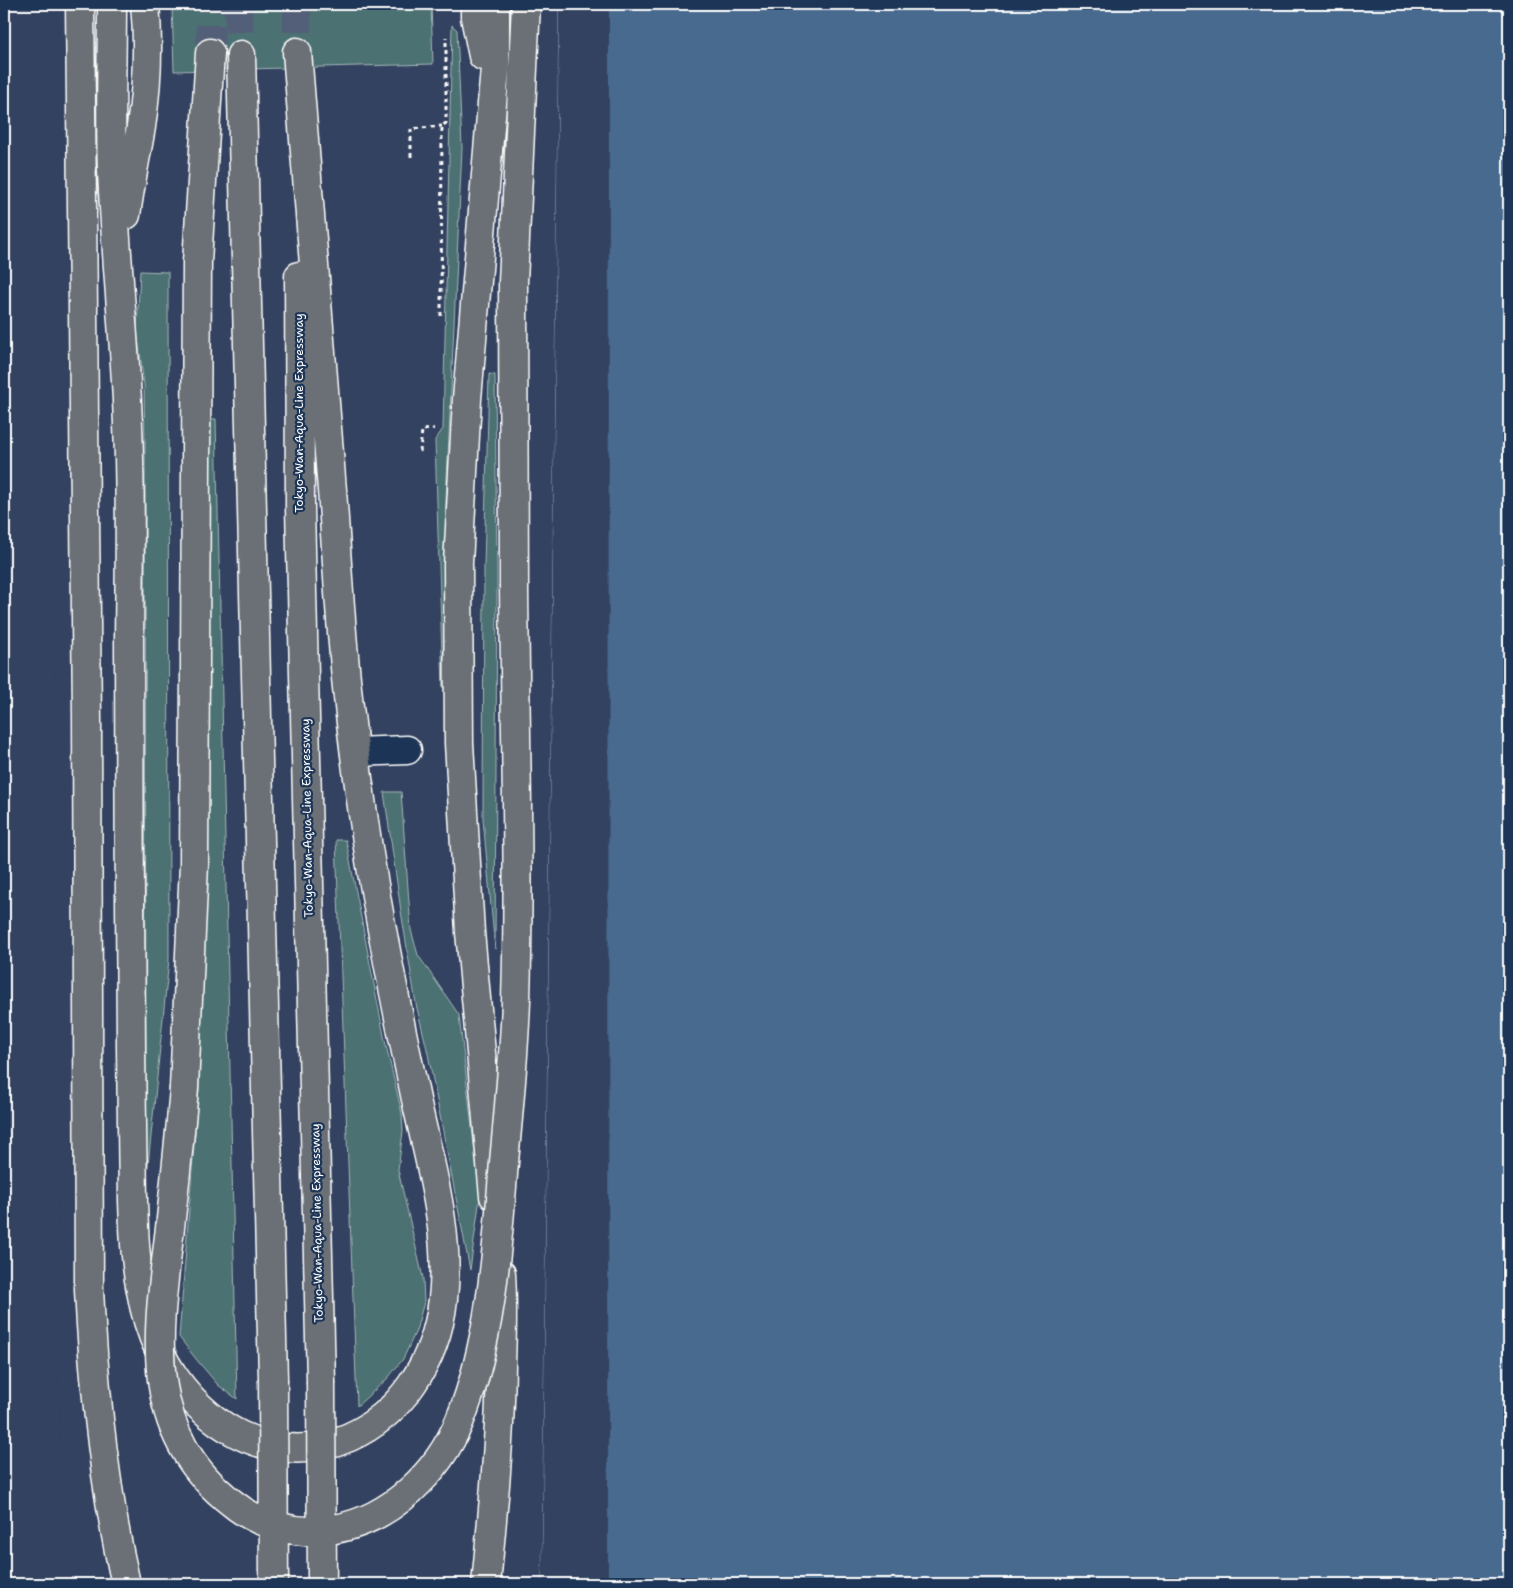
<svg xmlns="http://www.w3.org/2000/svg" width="1513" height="1588" font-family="'Shantell Sans',sans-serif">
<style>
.green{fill:#4c7173;stroke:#a6b8b9}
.water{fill:#476b8e;stroke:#91a6bb}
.pier{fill:#334260}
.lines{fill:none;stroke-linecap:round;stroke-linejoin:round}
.highway-tunnel{stroke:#525e78;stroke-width:28;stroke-dasharray:28 14;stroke-linecap:butt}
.minor-casing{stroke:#fff;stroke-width:31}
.highway-casing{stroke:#fff;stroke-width:31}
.path{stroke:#fff;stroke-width:3;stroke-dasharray:4 4;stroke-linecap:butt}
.minor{stroke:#1d3557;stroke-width:28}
.highway{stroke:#6b6f75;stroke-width:28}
.highway-bridge-casing{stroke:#fff;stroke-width:31;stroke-linecap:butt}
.highway-bridge{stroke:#6b6f75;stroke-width:28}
.labels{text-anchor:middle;stroke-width:4.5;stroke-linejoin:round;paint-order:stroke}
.street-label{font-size:12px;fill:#fff;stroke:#1d3557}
</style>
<rect width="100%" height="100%" fill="#334260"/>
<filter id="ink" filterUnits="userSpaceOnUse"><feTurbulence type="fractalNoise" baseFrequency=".02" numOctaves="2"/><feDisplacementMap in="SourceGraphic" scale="10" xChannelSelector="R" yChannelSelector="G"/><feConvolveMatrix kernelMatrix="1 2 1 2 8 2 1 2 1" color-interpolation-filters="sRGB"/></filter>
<g filter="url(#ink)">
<path class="green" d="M 172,4 L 431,4 L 433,64 L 174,71 Z
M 452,25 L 457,30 L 462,148 L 446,500 L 443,688 L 435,440 L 443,429 Z
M 140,271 L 168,272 L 169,959 L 146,1185 L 145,446 L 144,385 L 137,330 Z
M 489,374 L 495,375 L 497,579 L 495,949 L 483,819 L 484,568 Z
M 207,419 L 216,419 L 237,1399 L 218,1385 L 196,1359 L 179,1337 L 199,1082 L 205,842 Z
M 384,792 L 401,792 L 411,930 L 418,955 L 459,1015 L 480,1197 L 470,1270 L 427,1049 L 416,1004 L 401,911 Z
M 336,840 L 346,840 L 385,1041 L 402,1114 L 403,1131 L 398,1170 L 423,1278 L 424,1302 L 416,1331 L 403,1359 L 388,1378 L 357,1406 Z"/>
<path class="water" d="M 559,4 L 1509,4 L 1509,1584 L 542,1584 Z"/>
<path class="pier" d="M 4,4 L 44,4 L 54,480 L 60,1584 L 10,1584 L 8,1579 L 4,1019 Z
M 559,4 L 609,4 L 608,1584 L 542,1584 Z"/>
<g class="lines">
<path class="highway-tunnel" d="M 238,4 L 241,55
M 297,4 L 297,52
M 210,53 L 211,4"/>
<defs>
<path id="minor" d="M 355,752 L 407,750"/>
<path id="highway" d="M 80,4 L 87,719 L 89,1290 C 94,1389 104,1488 126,1584
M 112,4 C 112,59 110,115 112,170 C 115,241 122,312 126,382 C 131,468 130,554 129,640 C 129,776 130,913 131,1049 C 132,1100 132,1150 133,1201 C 134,1231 135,1262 141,1291 C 148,1332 164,1369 192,1399 C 291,1503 429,1430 443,1299 C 451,1229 428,1158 414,1090 C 394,996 375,902 362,807 C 355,757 348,706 344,656 C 339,601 336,545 332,490 C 320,344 309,198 297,52
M 475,4 L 475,17 L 483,56
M 241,55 L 273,1379
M 126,215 C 130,185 136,156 141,127 C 147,86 149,45 145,4
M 299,276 L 300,508 L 321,1381
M 514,585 L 513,282 L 526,4
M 184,1088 L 194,864 L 197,262 L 210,53
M 494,1196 L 470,932 L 459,743 L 458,564 L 467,399 L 495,68 L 495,4
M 486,1584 C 493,1512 500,1439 501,1366 C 502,1335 503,1305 501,1274"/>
</defs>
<use href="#minor" class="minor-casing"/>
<use href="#highway" class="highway-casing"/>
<path class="path" d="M 411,157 L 411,129 L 442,126
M 441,316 L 442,126 L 446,123 L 446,37
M 420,452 L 422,430 L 434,429"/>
<use href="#minor" class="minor"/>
<use href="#highway" class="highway"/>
<defs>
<path id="highway-bridge" d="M 184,1088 C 180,1135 175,1181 170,1228 C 158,1330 139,1431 232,1503 C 260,1526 299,1536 335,1529 C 391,1519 439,1472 460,1420 C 490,1346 497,1253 503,1174 C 508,1116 514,1059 516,1001 C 520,863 515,724 514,585
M 273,1379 L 274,1584
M 321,1381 L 322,1584"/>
</defs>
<use href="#highway-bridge" class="highway-bridge-casing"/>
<use href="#highway-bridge" class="highway-bridge"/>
</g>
</g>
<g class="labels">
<g class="street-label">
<text transform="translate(299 413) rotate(-90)" y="4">Tokyo-Wan-Aqua-Line Expressway</text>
<text transform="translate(307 818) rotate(-91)" y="4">Tokyo-Wan-Aqua-Line Expressway</text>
<text transform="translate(317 1223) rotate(-91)" y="4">Tokyo-Wan-Aqua-Line Expressway</text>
</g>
</g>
<rect width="1513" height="1588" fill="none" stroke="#1d3557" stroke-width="20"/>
<rect x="10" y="10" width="1493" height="1568" fill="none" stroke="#fff" stroke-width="2" filter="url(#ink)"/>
</svg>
